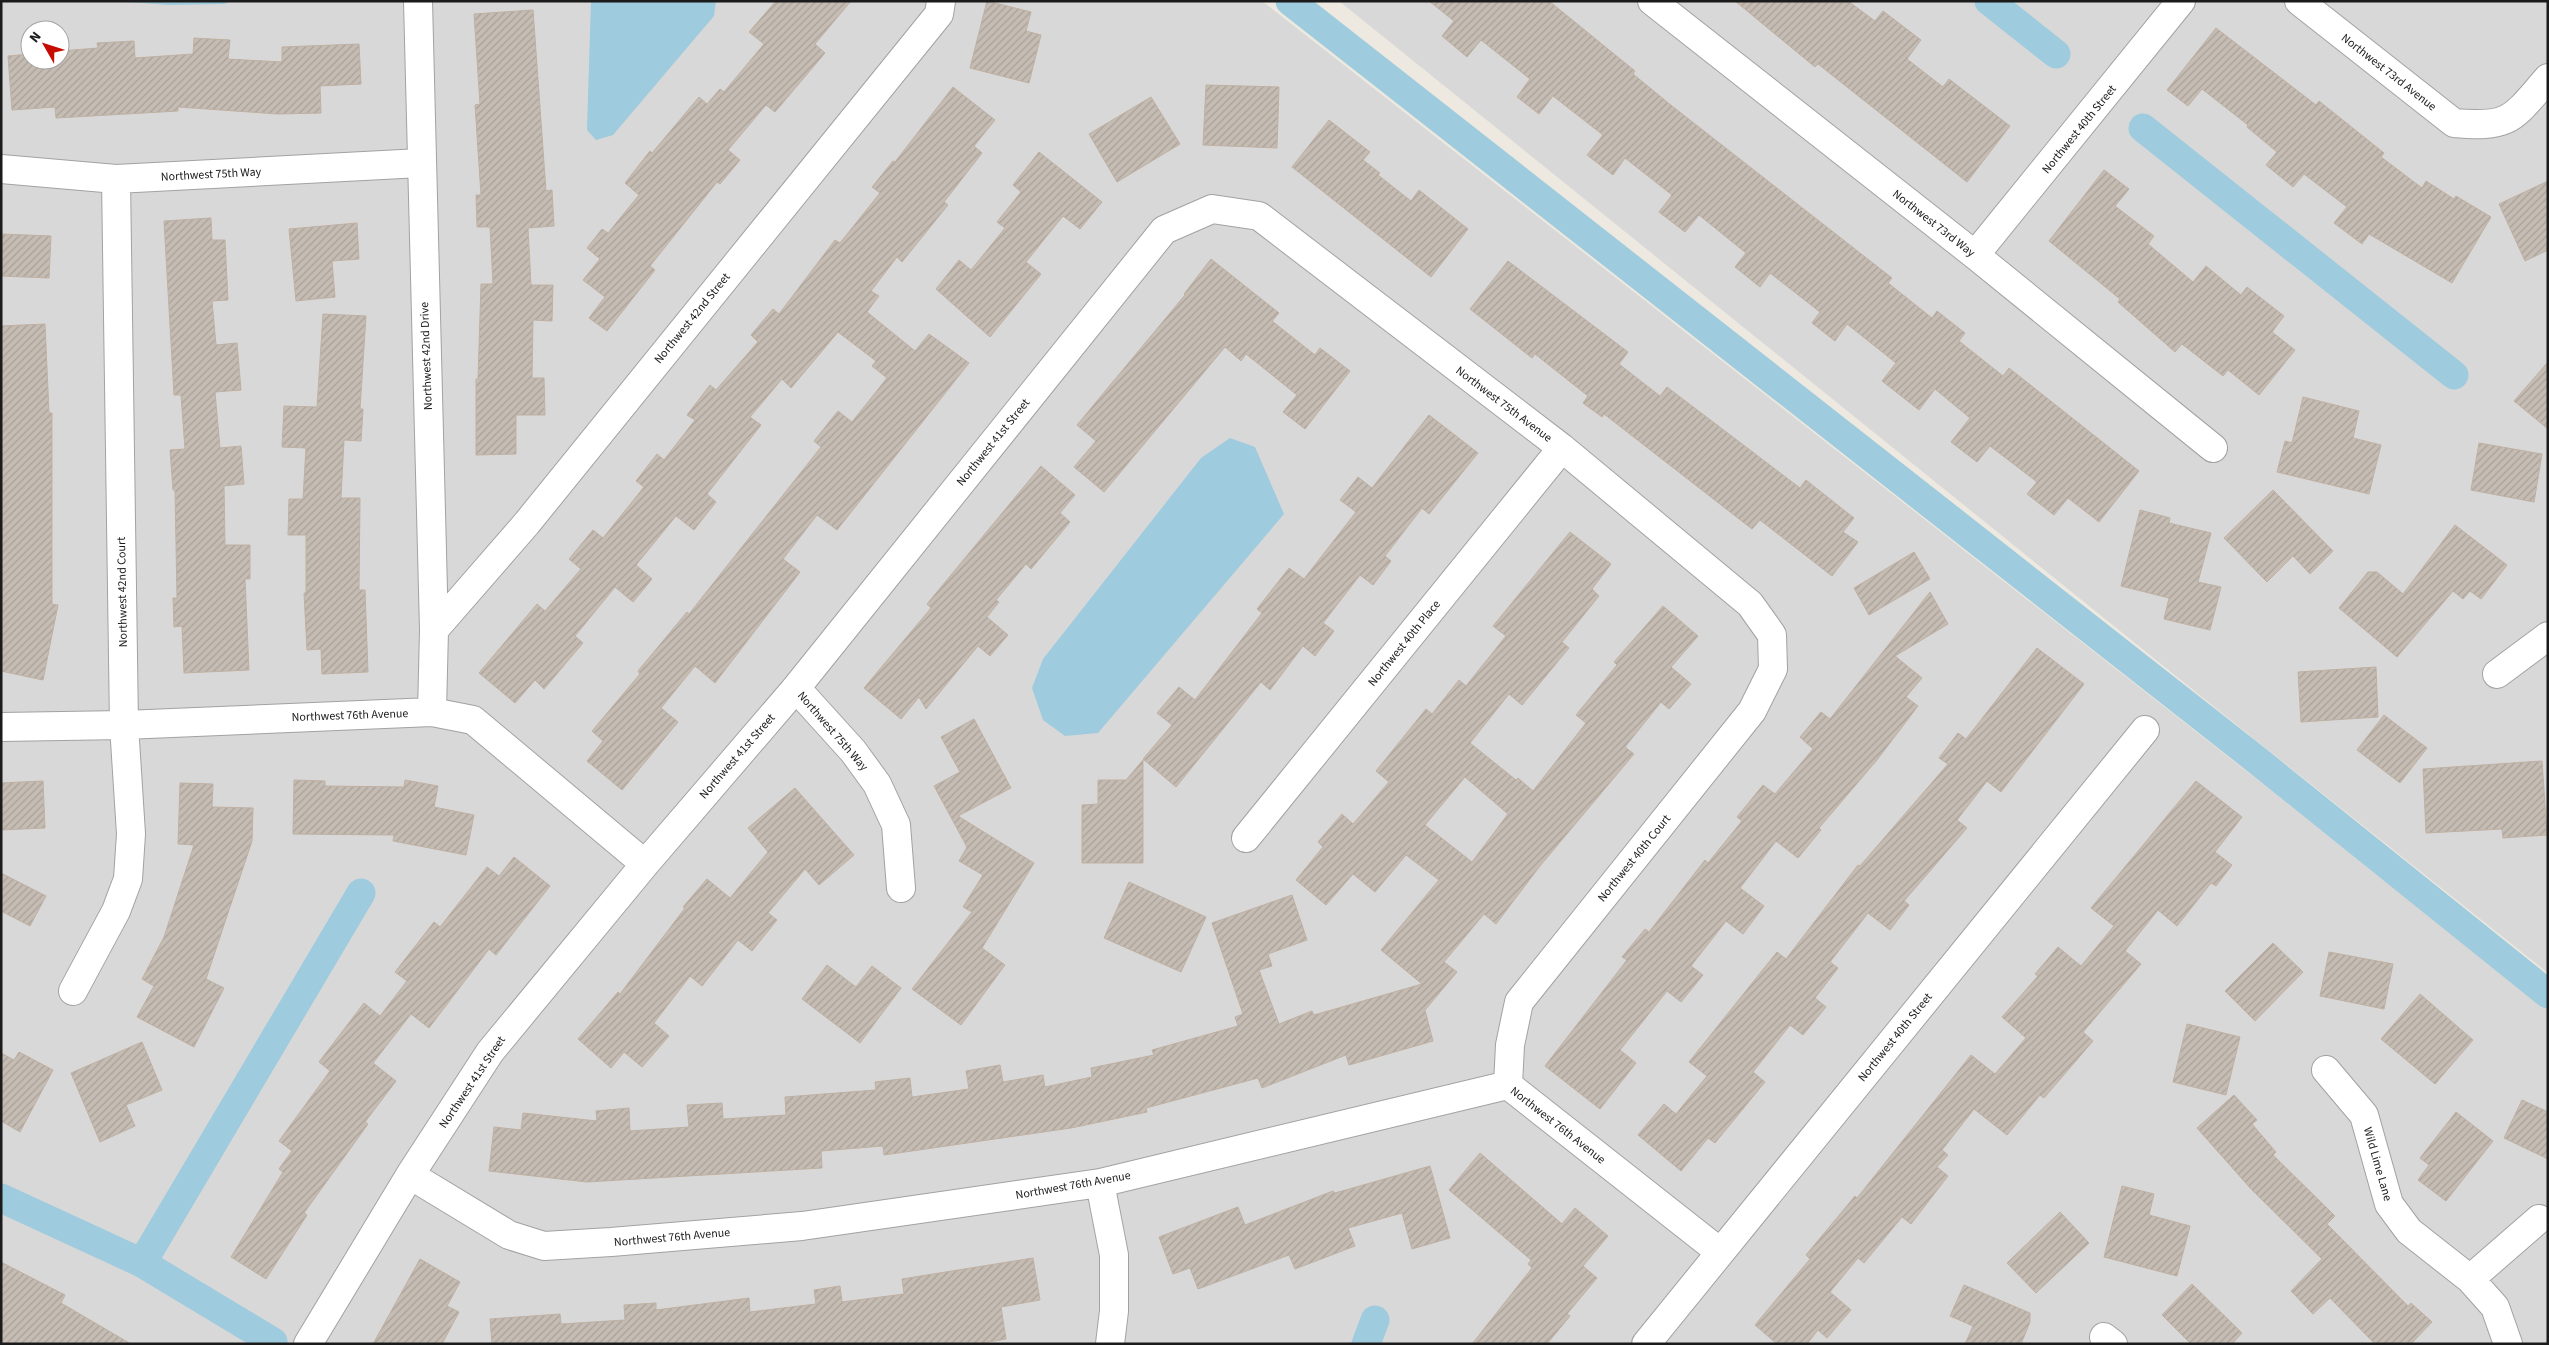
<svg xmlns="http://www.w3.org/2000/svg" width="2549" height="1345" font-family="'Source Sans 3',sans-serif">
<style>
.residential{fill:#d9d8d8;fill-rule:evenodd}
.water{fill:#9ecbdd}
.lines{fill:none;stroke-linecap:round;stroke-linejoin:round}
.canal{stroke:#9ecbdd;stroke-width:29}
.building{fill:url(#building-hatch);stroke:#bfb0a2;fill-rule:evenodd}
.minor-casing{stroke:#a2a2a2;stroke-width:30}
.minor{stroke:#fff;stroke-width:28}
.labels{text-anchor:middle;stroke-width:4;stroke-linejoin:round;paint-order:stroke}
.street-label{font-size:12px;fill:#1b1b1b;stroke:#fff}
</style>
<defs>
<pattern id="building-hatch" width="6" height="6" patternUnits="userSpaceOnUse" patternTransform="scale(1.25)"><rect width="6" height="6" fill="#c5bcb3"/><path d="M-1 1l2-2M0 6l6-6M5 7l2-2" fill="none" stroke="#a9a199"/></pattern>
</defs>
<rect width="100%" height="100%" fill="#ede9e0"/>
<path class="residential" d="M 1,1 L 1262,1 L 2548,1007 L 2548,1344 L 1,1344 ZM 30,30 L 60,30 L 60,60 L 30,60 Z
M 1339,1 L 2548,1 L 2548,973 L 2223,714 Z"/>
<path class="water" d="M 113,1 L 232,1 L 224,4 L 170,5 Z
M 591,1 L 716,1 L 714,16 L 613,135 L 596,140 L 587,130 Z
M 1230,438 L 1255,447 L 1284,514 L 1098,733 L 1065,736 L 1043,720 L 1032,688 L 1043,659 L 1201,458 Z"/>
<g class="lines">
<path class="canal" d="M 1290,1 L 2258,761 L 2548,994
M 1989,1 L 2056,54
M 2143,128 L 2454,375
M 1,1198 L 142,1263 L 273,1342
M 142,1263 L 361,893
M 1366,1344 L 1375,1320"/>
</g>
<path class="building" d="M 776,1 L 851,1 L 815,44 L 825,53 L 775,112 L 766,105 L 728,150 L 740,160 L 720,184 L 717,182 L 650,266 L 655,270 L 607,331 L 589,318 L 605,297 L 583,280 L 600,259 L 587,248 L 602,229 L 608,233 L 639,195 L 625,183 L 650,151 L 652,153 L 699,97 L 707,104 L 720,89 L 724,92 L 764,44 L 749,32 Z
M 987,1 L 1031,12 L 1026,31 L 1041,35 L 1029,83 L 970,68 Z
M 1429,1 L 1549,1 L 1635,71 L 1633,74 L 1672,106 L 1892,278 L 1888,283 L 1932,318 L 1937,311 L 1965,333 L 1959,341 L 2003,376 L 2009,368 L 2139,471 L 2099,522 L 2068,498 L 2054,515 L 2027,494 L 2037,482 L 1990,446 L 1977,462 L 1951,442 L 1970,418 L 1935,389 L 1919,410 L 1882,381 L 1896,363 L 1847,324 L 1835,341 L 1812,323 L 1820,312 L 1770,273 L 1760,287 L 1735,267 L 1746,253 L 1699,215 L 1685,232 L 1659,212 L 1672,195 L 1625,158 L 1613,175 L 1587,155 L 1603,135 L 1553,96 L 1539,114 L 1517,97 L 1530,79 L 1481,40 L 1467,57 L 1442,36 L 1454,21 Z
M 1735,1 L 1848,1 L 1875,21 L 1883,11 L 1921,40 L 1907,59 L 1943,87 L 1949,79 L 2010,126 L 1967,182 L 1818,64 L 1815,67 Z
M 533,10 L 546,191 L 552,190 L 554,226 L 528,228 L 531,285 L 553,285 L 552,321 L 533,320 L 532,378 L 544,378 L 545,415 L 516,415 L 516,454 L 476,455 L 476,379 L 478,379 L 481,284 L 493,284 L 490,227 L 477,227 L 476,195 L 481,195 L 475,105 L 480,104 L 474,14 Z
M 2216,28 L 2316,105 L 2319,101 L 2384,153 L 2381,157 L 2422,188 L 2426,181 L 2454,199 L 2456,196 L 2491,217 L 2452,283 L 2369,234 L 2362,244 L 2334,223 L 2347,207 L 2304,174 L 2293,187 L 2266,165 L 2277,152 L 2247,127 L 2248,125 L 2202,89 L 2188,106 L 2167,90 Z
M 194,38 L 230,40 L 228,59 L 282,62 L 282,47 L 359,44 L 361,84 L 320,86 L 321,113 L 278,114 L 178,107 L 178,111 L 56,118 L 55,107 L 12,110 L 8,56 L 30,54 L 30,60 L 60,60 L 60,51 L 98,48 L 97,43 L 134,41 L 135,58 L 193,54 Z
M 1206,85 L 1279,87 L 1277,148 L 1203,145 Z
M 953,87 L 995,120 L 974,146 L 982,153 L 944,202 L 948,205 L 902,262 L 897,257 L 871,291 L 879,296 L 867,312 L 915,351 L 929,334 L 969,363 L 837,530 L 817,515 L 783,559 L 800,572 L 715,683 L 695,666 L 661,708 L 678,722 L 622,790 L 587,761 L 603,741 L 592,731 L 640,674 L 638,671 L 687,612 L 689,614 L 821,447 L 814,441 L 838,411 L 852,422 L 887,378 L 872,366 L 876,361 L 838,332 L 791,388 L 782,379 L 750,417 L 761,425 L 707,494 L 716,502 L 694,530 L 676,516 L 636,565 L 652,579 L 633,602 L 615,587 L 575,636 L 583,643 L 544,689 L 535,680 L 515,703 L 479,673 L 537,604 L 545,611 L 581,569 L 569,559 L 593,530 L 603,538 L 644,487 L 636,481 L 657,454 L 664,460 L 695,420 L 687,415 L 710,385 L 716,390 L 758,342 L 751,335 L 773,309 L 779,314 L 835,240 L 840,243 L 880,193 L 872,187 L 893,161 L 895,162 Z
M 1151,97 L 1180,144 L 1117,182 L 1089,134 Z
M 1329,120 L 1370,152 L 1363,160 L 1380,173 L 1378,175 L 1411,201 L 1419,190 L 1468,229 L 1431,277 L 1292,167 Z
M 1039,152 L 1102,202 L 1080,229 L 1063,216 L 1026,262 L 1041,274 L 990,337 L 936,289 L 959,260 L 971,270 L 1005,228 L 997,222 L 1021,192 L 1013,185 Z
M 2104,170 L 2129,189 L 2115,206 L 2154,236 L 2148,244 L 2193,282 L 2206,266 L 2241,295 L 2247,287 L 2284,316 L 2272,332 L 2295,350 L 2259,395 L 2228,370 L 2223,376 L 2182,344 L 2175,352 L 2118,302 L 2120,299 L 2049,241 Z
M 2548,181 L 2548,250 L 2525,261 L 2499,204 Z
M 211,218 L 212,240 L 225,240 L 228,300 L 212,301 L 216,345 L 237,343 L 241,390 L 215,392 L 220,448 L 241,446 L 244,484 L 224,486 L 225,545 L 250,545 L 250,579 L 245,579 L 249,670 L 184,673 L 182,626 L 174,627 L 173,598 L 177,598 L 175,490 L 173,490 L 170,450 L 185,449 L 181,395 L 174,395 L 164,221 Z
M 357,223 L 359,259 L 332,261 L 335,297 L 296,301 L 289,229 Z
M 1,234 L 51,236 L 49,278 L 1,276 Z
M 1211,259 L 1279,313 L 1272,321 L 1315,355 L 1320,348 L 1350,371 L 1305,429 L 1283,412 L 1297,395 L 1246,354 L 1241,361 L 1225,347 L 1104,492 L 1074,467 L 1096,441 L 1077,425 L 1185,295 L 1184,294 Z
M 1508,261 L 1628,352 L 1619,364 L 1660,396 L 1667,387 L 1800,488 L 1806,480 L 1854,518 L 1843,532 L 1858,542 L 1832,576 L 1760,520 L 1752,529 L 1604,414 L 1602,417 L 1583,403 L 1588,396 L 1535,354 L 1532,358 L 1470,309 Z
M 323,314 L 366,316 L 360,409 L 363,409 L 361,441 L 344,440 L 341,498 L 360,498 L 359,590 L 365,590 L 368,672 L 322,674 L 321,649 L 307,650 L 304,593 L 306,593 L 306,535 L 288,535 L 289,499 L 303,499 L 306,448 L 282,447 L 284,406 L 317,407 Z
M 45,324 L 49,413 L 52,413 L 52,604 L 58,605 L 43,680 L 1,671 L 1,326 Z
M 2548,362 L 2548,429 L 2514,401 Z
M 2303,397 L 2359,411 L 2353,438 L 2381,445 L 2369,494 L 2277,472 L 2285,441 L 2292,443 Z
M 1429,415 L 1478,453 L 1429,514 L 1422,508 L 1385,556 L 1391,561 L 1373,585 L 1360,575 L 1323,623 L 1334,631 L 1315,656 L 1303,646 L 1270,690 L 1261,682 L 1176,787 L 1143,759 L 1172,725 L 1157,713 L 1179,687 L 1195,700 L 1262,613 L 1257,609 L 1289,568 L 1304,579 L 1356,512 L 1340,500 L 1358,477 L 1372,488 Z
M 2479,443 L 2542,454 L 2534,502 L 2471,490 Z
M 1041,466 L 1075,495 L 1060,513 L 1070,522 L 1031,569 L 1026,564 L 996,600 L 999,602 L 987,617 L 1008,635 L 990,656 L 978,646 L 926,709 L 919,697 L 901,719 L 864,688 L 931,608 L 927,604 Z
M 2273,490 L 2333,551 L 2310,574 L 2293,556 L 2267,582 L 2224,538 Z
M 2140,510 L 2170,518 L 2169,523 L 2211,533 L 2198,582 L 2221,587 L 2210,630 L 2164,619 L 2169,598 L 2121,586 Z
M 2455,525 L 2507,565 L 2481,599 L 2470,591 L 2463,599 L 2453,591 L 2397,657 L 2339,608 L 2368,572 L 2377,572 L 2403,594 Z
M 1570,532 L 1611,564 L 1592,589 L 1599,596 L 1562,642 L 1569,648 L 1522,705 L 1509,694 L 1470,743 L 1516,780 L 1518,778 L 1533,791 L 1586,723 L 1576,715 L 1617,665 L 1614,662 L 1663,606 L 1698,636 L 1671,667 L 1691,684 L 1669,709 L 1661,702 L 1625,747 L 1634,754 L 1540,866 L 1496,924 L 1484,914 L 1444,962 L 1457,972 L 1425,1010 L 1433,1041 L 1349,1065 L 1346,1055 L 1262,1088 L 1258,1078 L 1146,1108 L 1147,1112 L 1071,1128 L 884,1155 L 883,1146 L 821,1151 L 822,1168 L 587,1182 L 489,1171 L 494,1127 L 521,1130 L 523,1113 L 597,1121 L 596,1111 L 629,1108 L 630,1131 L 689,1127 L 687,1105 L 722,1103 L 723,1119 L 786,1115 L 785,1097 L 876,1090 L 875,1082 L 910,1078 L 912,1097 L 969,1089 L 966,1071 L 1000,1065 L 1003,1082 L 1043,1075 L 1045,1087 L 1092,1077 L 1091,1068 L 1154,1055 L 1152,1050 L 1238,1026 L 1235,1017 L 1243,1014 L 1212,923 L 1292,895 L 1307,940 L 1268,954 L 1272,966 L 1259,970 L 1279,1024 L 1312,1011 L 1314,1015 L 1422,984 L 1381,950 L 1439,880 L 1406,855 L 1375,892 L 1353,874 L 1326,905 L 1296,880 L 1323,847 L 1318,842 L 1342,814 L 1353,824 L 1389,782 L 1376,771 L 1426,709 L 1432,714 L 1459,680 L 1466,686 L 1506,636 L 1493,626 ZM 1465,777 L 1508,814 L 1472,862 L 1425,825 Z
M 1914,552 L 1930,579 L 1869,615 L 1854,588 Z
M 1930,592 L 1948,624 L 1895,656 L 1922,678 L 1906,697 L 1918,706 L 1877,760 L 1819,828 L 1821,830 L 1798,858 L 1776,841 L 1740,888 L 1764,906 L 1743,934 L 1726,921 L 1691,966 L 1703,975 L 1681,1002 L 1667,991 L 1620,1050 L 1636,1063 L 1600,1109 L 1545,1066 L 1627,960 L 1622,957 L 1645,929 L 1649,932 L 1705,860 L 1708,863 L 1742,821 L 1737,817 L 1763,785 L 1775,794 L 1813,749 L 1800,737 L 1821,712 L 1830,719 Z
M 2037,648 L 2084,684 L 2001,792 L 1987,781 L 1957,820 L 1967,828 L 1904,901 L 1909,905 L 1890,930 L 1868,913 L 1830,962 L 1838,968 L 1815,998 L 1826,1007 L 1803,1035 L 1790,1025 L 1753,1072 L 1765,1082 L 1715,1143 L 1708,1138 L 1681,1171 L 1638,1135 L 1664,1104 L 1676,1114 L 1707,1076 L 1689,1062 L 1777,952 L 1786,959 L 1858,865 L 1860,866 L 1948,764 L 1939,758 L 1958,733 L 1966,739 Z
M 2376,667 L 2378,717 L 2301,722 L 2298,672 Z
M 2384,715 L 2427,748 L 2400,783 L 2357,750 Z
M 974,719 L 1011,788 L 958,816 L 1034,863 L 982,948 L 1005,965 L 961,1025 L 912,989 L 972,912 L 963,907 L 983,875 L 959,861 L 967,847 L 934,786 L 960,772 L 941,737 Z
M 1143,760 L 1143,863 L 1082,863 L 1082,805 L 1098,804 L 1098,780 L 1126,780 Z
M 2542,761 L 2547,835 L 2503,838 L 2502,829 L 2426,833 L 2423,769 Z
M 294,780 L 325,781 L 325,786 L 404,787 L 405,780 L 438,786 L 434,807 L 474,815 L 466,855 L 393,841 L 394,835 L 293,834 Z
M 43,781 L 45,828 L 1,830 L 1,783 Z
M 2196,781 L 2242,817 L 2215,852 L 2232,865 L 2216,886 L 2211,883 L 2177,926 L 2158,910 L 2125,951 L 2141,964 L 2083,1032 L 2093,1041 L 2044,1098 L 2040,1095 L 2007,1135 L 1974,1109 L 1942,1150 L 1948,1155 L 1937,1167 L 1948,1176 L 1911,1224 L 1902,1217 L 1864,1263 L 1858,1258 L 1830,1292 L 1851,1310 L 1827,1338 L 1818,1330 L 1807,1344 L 1777,1344 L 1755,1325 L 1810,1259 L 1806,1255 L 1855,1196 L 1857,1198 L 1971,1055 L 1995,1074 L 2026,1038 L 2002,1017 L 2038,976 L 2035,974 L 2058,947 L 2081,966 L 2114,926 L 2091,908 Z
M 180,783 L 213,784 L 212,807 L 253,808 L 252,841 L 206,979 L 224,988 L 194,1047 L 137,1017 L 154,986 L 142,979 L 164,937 L 194,845 L 178,844 Z
M 795,788 L 854,855 L 819,885 L 805,869 L 768,913 L 777,920 L 752,951 L 738,940 L 702,986 L 690,976 L 654,1023 L 669,1036 L 642,1067 L 624,1052 L 611,1068 L 578,1039 L 618,992 L 620,994 L 685,908 L 683,907 L 707,879 L 730,898 L 768,852 L 748,828 Z
M 514,857 L 550,886 L 496,955 L 489,949 L 429,1028 L 411,1014 L 373,1063 L 396,1081 L 365,1122 L 368,1124 L 304,1213 L 307,1215 L 266,1279 L 231,1257 L 283,1172 L 279,1169 L 292,1151 L 279,1141 L 330,1071 L 319,1062 L 364,1003 L 380,1016 L 407,981 L 395,972 L 434,922 L 440,927 L 487,867 L 499,876 Z
M 1,873 L 46,896 L 30,926 L 1,911 Z
M 1129,882 L 1206,917 L 1181,972 L 1104,938 Z
M 2273,943 L 2303,972 L 2255,1021 L 2225,991 Z
M 2329,952 L 2393,964 L 2384,1009 L 2320,996 Z
M 827,965 L 856,987 L 872,966 L 901,988 L 860,1043 L 802,999 Z
M 2420,994 L 2473,1040 L 2435,1084 L 2381,1039 Z
M 2187,1024 L 2240,1037 L 2226,1095 L 2173,1082 Z
M 142,1042 L 162,1090 L 126,1105 L 135,1126 L 100,1142 L 71,1073 Z
M 19,1052 L 53,1070 L 20,1132 L 1,1121 L 1,1053 L 14,1060 Z
M 2234,1095 L 2257,1120 L 2252,1124 L 2276,1152 L 2273,1155 L 2335,1216 L 2327,1224 L 2408,1306 L 2411,1303 L 2432,1322 L 2411,1344 L 2375,1344 L 2330,1298 L 2313,1314 L 2291,1291 L 2322,1259 L 2251,1189 L 2197,1128 Z
M 2522,1100 L 2548,1112 L 2548,1159 L 2504,1138 Z
M 2456,1112 L 2493,1141 L 2446,1201 L 2418,1180 L 2429,1165 L 2420,1158 Z
M 1480,1153 L 1562,1224 L 1575,1208 L 1608,1236 L 1583,1266 L 1597,1278 L 1567,1314 L 1570,1316 L 1547,1344 L 1472,1344 L 1532,1268 L 1528,1264 L 1531,1260 L 1449,1190 Z
M 1430,1166 L 1450,1238 L 1412,1249 L 1402,1213 L 1348,1228 L 1355,1246 L 1295,1269 L 1289,1255 L 1198,1289 L 1190,1268 L 1173,1274 L 1159,1237 L 1238,1207 L 1245,1225 L 1333,1191 L 1335,1193 Z
M 2122,1186 L 2154,1194 L 2149,1215 L 2190,1226 L 2177,1276 L 2104,1257 Z
M 2060,1212 L 2089,1243 L 2036,1293 L 2007,1263 Z
M 1033,1258 L 1040,1300 L 1001,1307 L 1006,1339 L 977,1344 L 492,1344 L 490,1319 L 560,1314 L 561,1324 L 625,1320 L 624,1305 L 656,1303 L 656,1310 L 749,1298 L 750,1312 L 816,1304 L 814,1290 L 840,1286 L 842,1302 L 904,1294 L 902,1279 Z
M 420,1259 L 460,1282 L 447,1306 L 459,1312 L 442,1344 L 373,1344 Z
M 1,1262 L 65,1295 L 61,1303 L 131,1344 L 1,1344 Z
M 2192,1284 L 2242,1333 L 2232,1344 L 2191,1344 L 2162,1315 Z
M 1964,1285 L 2030,1313 L 2030,1322 L 2021,1344 L 1965,1344 L 1973,1326 L 1950,1316 Z"/>
<g class="lines">
<defs>
<path id="minor" d="M 418,1 L 434,630 L 432,712
M 1652,1 L 1975,255 L 2213,448
M 2299,1 L 2454,123 C 2511,128 2512,119 2548,78
M 1,169 L 116,179 L 421,163
M 1975,255 L 2181,1
M 434,630 L 527,523 L 939,14 L 941,1
M 2497,674 L 2548,636
M 796,688 L 853,751 L 877,784 L 896,825 L 901,888
M 1,727 L 124,725 L 432,712 L 473,720 L 645,864
M 1246,838 L 1562,448
M 73,991 L 116,911 L 128,879 L 131,834 L 124,725 L 116,179
M 2326,1070 L 2364,1115 L 2389,1204 L 2409,1231 L 2470,1279 L 2495,1307 L 2508,1344
M 1508,1085 L 1720,1252
M 410,1175 L 509,1235 L 544,1246 L 611,1242 L 802,1226 L 1100,1183 L 1508,1085
M 1100,1183 L 1114,1255 L 1114,1311 L 1110,1344
M 2470,1279 L 2539,1219
M 2104,1337 L 2113,1344
M 308,1344 L 410,1175 L 490,1052 L 645,864 L 796,688 L 1164,230 L 1212,209 L 1259,216 L 1562,448 L 1750,604 L 1772,635 L 1773,669 L 1752,711 L 1519,1002 L 1510,1045 L 1508,1085
M 1646,1344 L 2145,730"/>
</defs>
<use href="#minor" class="minor-casing"/>
<use href="#minor" class="minor"/>
</g>
<g class="labels">
<g class="street-label">
<text transform="translate(2389 72) rotate(38)" y="4">Northwest 73rd Avenue</text>
<text transform="translate(2079 129) rotate(-51)" y="4">Northwest 40th Street</text>
<text transform="translate(211 174) rotate(-3)" y="4">Northwest 75th Way</text>
<text transform="translate(1934 223) rotate(38)" y="4">Northwest 73rd Way</text>
<text transform="translate(692 318) rotate(-51)" y="4">Northwest 42nd Street</text>
<text transform="translate(426 356) rotate(-92)" y="4">Northwest 42nd Drive</text>
<text transform="translate(1504 404) rotate(37)" y="4">Northwest 75th Avenue</text>
<text transform="translate(993 442) rotate(-51)" y="4">Northwest 41st Street</text>
<text transform="translate(122 592) rotate(-91)" y="4">Northwest 42nd Court</text>
<text transform="translate(1404 643) rotate(-51)" y="4">Northwest 40th Place</text>
<text transform="translate(350 715) rotate(-2)" y="4">Northwest 76th Avenue</text>
<text transform="translate(833 731) rotate(49)" y="4">Northwest 75th Way</text>
<text transform="translate(737 756) rotate(-49)" y="4">Northwest 41st Street</text>
<text transform="translate(1634 858) rotate(-51)" y="4">Northwest 40th Court</text>
<text transform="translate(1895 1037) rotate(-51)" y="4">Northwest 40th Street</text>
<text transform="translate(472 1082) rotate(-56)" y="4">Northwest 41st Street</text>
<text transform="translate(1558 1125) rotate(38)" y="4">Northwest 76th Avenue</text>
<text transform="translate(2378 1164) rotate(74)" y="4">Wild Lime Lane</text>
<text transform="translate(1073 1185) rotate(-10)" y="4">Northwest 76th Avenue</text>
<text transform="translate(672 1237) rotate(-5)" y="4">Northwest 76th Avenue</text>
</g>
</g>
<rect width="2549" height="1345" fill="none" stroke="#1b1b1b" stroke-width="5"/>
<g transform="translate(45 45) rotate(309)"><circle r="24" fill="#ffffff" stroke="#a4a4a4"/>
<path d="M0-4L9 19L0 12L-9 19Z" fill="#c60c00"/>
<text y="-8" font-size="14" font-weight="bold" text-anchor="middle" fill="#1b1b1b">N</text>
</g>
</svg>
